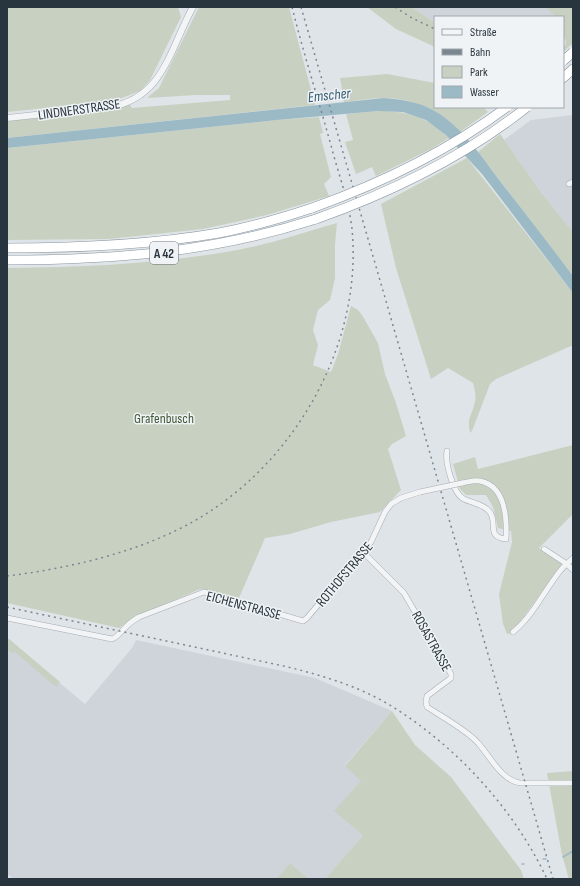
<svg xmlns="http://www.w3.org/2000/svg" width="580" height="886" font-family="'Sofia Sans Condensed',sans-serif">
<style>
.built{fill:#ced4da}
.green{fill:#c8d1c1}
.water{fill:#9cb9c6}
.lines{fill:none;stroke-linecap:round;stroke-linejoin:round}
.stream{stroke:#9cb9c6;stroke-width:1.5}
.minor-casing{stroke:#a5acb2;stroke-width:6}
.tertiary-casing{stroke:#a5acb2;stroke-width:7}
.motorway-casing{stroke:#88959e;stroke-width:10}
.minor{stroke:#f2f4f6;stroke-width:5}
.tertiary{stroke:#f2f4f6;stroke-width:6}
.motorway{stroke:#fff;stroke-width:9}
.rail{stroke:#7a8791;stroke-width:1.5;stroke-dasharray:2 4;stroke-linecap:butt}
.minor-bridge-casing{stroke:#a5acb2;stroke-width:6;stroke-linecap:butt}
.motorway-bridge-casing{stroke:#88959e;stroke-width:10;stroke-linecap:butt}
.minor-bridge{stroke:#f2f4f6;stroke-width:5}
.motorway-bridge{stroke:#fff;stroke-width:9}
.labels{text-anchor:middle;stroke-width:3;stroke-linejoin:round;paint-order:stroke}
.shield{fill:#eff3f6;stroke:#646e75;stroke-width:1}
.shield-label{font-size:13px;font-weight:bold;fill:#29353e}
.street-label{font-size:14px;fill:#29353e;stroke:#eff3f6}
.park-label{font-size:14px;fill:#445937;stroke:#eff3f6}
.water-label{font-size:15px;font-style:italic;fill:#355b70;stroke:#eff3f6}
</style>
<rect width="100%" height="100%" fill="#dfe4e8"/>
<path class="built" d="M 412,7 L 545,7 L 556,17 L 435,17 L 435,23 Z
M 573,115 L 573,232 L 540,191 L 504,140 L 531,120 Z
M 7,639 L 85,704 L 132,648 L 136,640 L 315,678 L 392,711 L 345,765 L 362,781 L 363,835 L 325,879 L 309,879 L 290,863 L 276,879 L 13,879 L 7,874 Z"/>
<path class="green" d="M 7,7 L 178,7 L 181,17 L 150,80 L 140,91 L 114,101 L 7,112 Z
M 199,7 L 289,7 L 315,105 L 7,138 L 7,121 L 100,112 L 130,105 L 132,108 L 230,100 L 230,95 L 196,95 L 147,98 L 159,88 Z
M 367,7 L 412,7 L 435,23 L 435,47 L 396,29 Z
M 545,7 L 573,7 L 572,44 L 563,52 L 563,46 L 565,46 L 566,42 L 563,33 L 563,17 L 556,17 Z
M 387,74 L 435,83 L 435,107 L 483,107 L 488,112 L 460,132 C 441,110 412,98 384,98 C 370,98 357,101 344,102 L 340,78 Z
M 378,111 C 405,110 431,118 449,138 L 431,149 L 376,176 L 372,167 L 356,174 L 345,142 L 353,140 L 346,114 Z
M 319,117 L 323,133 L 320,134 L 331,177 L 324,184 L 329,196 L 267,215 L 203,229 L 109,239 L 7,240 L 7,148 L 277,120 Z
M 500,134 L 540,191 L 573,232 L 573,276 L 478,152 Z
M 467,158 L 573,293 L 573,347 L 571,346 L 496,379 L 490,384 L 472,431 L 470,433 C 467,416 471,419 474,405 C 477,398 475,390 473,383 L 448,368 L 431,379 L 396,268 L 381,204 Z
M 337,223 L 335,245 L 335,278 L 330,300 L 318,310 L 313,330 L 318,345 L 313,365 L 331,372 L 338,354 L 351,306 L 358,310 L 362,315 L 378,343 L 385,374 L 396,403 L 406,436 L 392,444 L 388,449 L 401,490 L 380,512 L 331,522 L 290,534 L 265,538 L 239,598 L 200,589 L 138,616 L 119,628 L 7,603 L 7,268 C 84,267 162,264 237,250 C 271,244 304,232 337,223 Z
M 573,445 L 573,514 L 539,548 L 562,564 L 512,633 L 507,634 L 503,624 L 499,594 L 512,542 L 511,531 L 498,528 L 493,507 L 486,495 L 466,495 L 460,489 L 453,464 L 475,457 L 478,469 Z
M 7,639 L 9,639 L 60,682 L 56,687 L 15,652 L 13,653 L 7,650 Z
M 392,711 L 415,745 L 451,777 L 521,870 L 524,879 L 325,879 L 363,835 L 334,811 L 361,781 L 345,766 Z
M 573,771 L 573,879 L 569,879 L 562,855 L 547,773 Z
M 290,863 L 309,879 L 276,879 Z"/>
<path class="water" d="M 384,98 C 407,100 425,103 444,117 C 467,134 483,159 500,181 C 525,213 549,244 573,276 L 573,293 L 482,174 L 446,135 L 426,120 L 403,112 L 378,111 L 277,120 L 7,148 L 7,138 Z"/>
<g class="lines">
<path class="stream" d="M 563,857 L 573,851
M 543,859 L 546,859
M 522,864 L 524,864"/>
<defs>
<path id="minor" d="M 569,184 L 573,182
M 447,451 C 445,462 453,494 464,499 C 472,503 483,504 489,511 C 499,522 485,537 506,539 C 507,519 506,486 480,481 C 474,480 468,482 462,483
M 544,549 L 567,564 L 573,570
M 363,552 L 404,593 L 451,674 L 451,678 L 427,696 L 426,702 L 427,707 C 441,716 468,731 478,743 C 490,756 501,780 520,783 L 573,783
M 7,618 L 112,639 C 118,637 120,632 125,628 C 129,623 134,620 139,617 L 204,592 L 303,621 L 307,618 L 371,542 L 385,512 L 391,504 L 401,498 L 420,492
M 513,632 C 533,616 544,591 560,571 C 564,566 569,562 573,558"/>
<path id="tertiary" d="M 7,118 L 110,107 C 164,98 170,48 193,7"/>
<path id="motorway" d="M 563,78 L 573,69
M 7,248 C 78,248 149,245 219,233 C 250,227 282,218 312,208
M 7,260 C 115,260 213,252 316,219"/>
</defs>
<use href="#minor" class="minor-casing"/>
<use href="#tertiary" class="tertiary-casing"/>
<use href="#motorway" class="motorway-casing"/>
<use href="#minor" class="minor"/>
<use href="#tertiary" class="tertiary"/>
<use href="#motorway" class="motorway"/>
<path class="rail" d="M 301,7 L 553,879
M 395,7 L 412,18 L 435,29
M 563,58 L 573,57
M 7,576 C 71,568 140,552 196,520 C 295,463 363,344 352,229 C 349,203 340,178 333,153 C 320,104 304,56 292,7
M 7,607 L 288,667 C 324,676 361,687 393,707 C 458,748 514,809 547,879"/>
<defs>
<path id="minor-bridge" d="M 420,492 L 462,483"/>
<path id="motorway-bridge" d="M 563,61 L 573,52
M 312,208 C 382,183 448,151 507,107
M 316,219 C 392,192 464,157 527,107"/>
</defs>
<use href="#minor-bridge" class="minor-bridge-casing"/>
<use href="#motorway-bridge" class="motorway-bridge-casing"/>
<use href="#minor-bridge" class="minor-bridge"/>
<use href="#motorway-bridge" class="motorway-bridge"/>
</g>
<g class="labels">
<rect class="shield" x="150" y="242" width="28" height="22" rx="3"/>
<g class="shield-label">
<text x="164" y="258">A 42</text>
</g>
<g class="street-label">
<text transform="translate(79 109) rotate(-8)" y="5">LINDNERSTRASSE</text>
<text transform="translate(344 574) rotate(-50)" y="5">ROTHOFSTRASSE</text>
<text transform="translate(244 605) rotate(15)" y="5">EICHENSTRASSE</text>
<text transform="translate(432 641) rotate(61)" y="5">ROSASTRASSE</text>
</g>
<g class="park-label">
<text x="164" y="423">Grafenbusch</text>
</g>
<g class="water-label">
<text transform="translate(329 95) rotate(-6)" y="5">Emscher</text>
</g>
</g>
<rect width="580" height="886" fill="none" stroke="#29353e" stroke-width="16"/>
<rect x="434" y="16" width="130" height="92" fill="#eff3f6" stroke="#a0a7ac"/>
<rect x="442" y="29" width="20" height="6" fill="#f2f4f6" stroke="#a0a7ac"/>
<text x="470" y="36" font-size="12" fill="#29353e">Straße</text>
<rect x="442" y="49" width="20" height="6" fill="#7a8791" stroke="#a0a7ac"/>
<text x="470" y="56" font-size="12" fill="#29353e">Bahn</text>
<rect x="442" y="66" width="20" height="12" fill="#c8d1c1" stroke="#a0a7ac"/>
<text x="470" y="76" font-size="12" fill="#29353e">Park</text>
<rect x="442" y="86" width="20" height="12" fill="#9cb9c6" stroke="#a0a7ac"/>
<text x="470" y="96" font-size="12" fill="#29353e">Wasser</text>
</svg>
